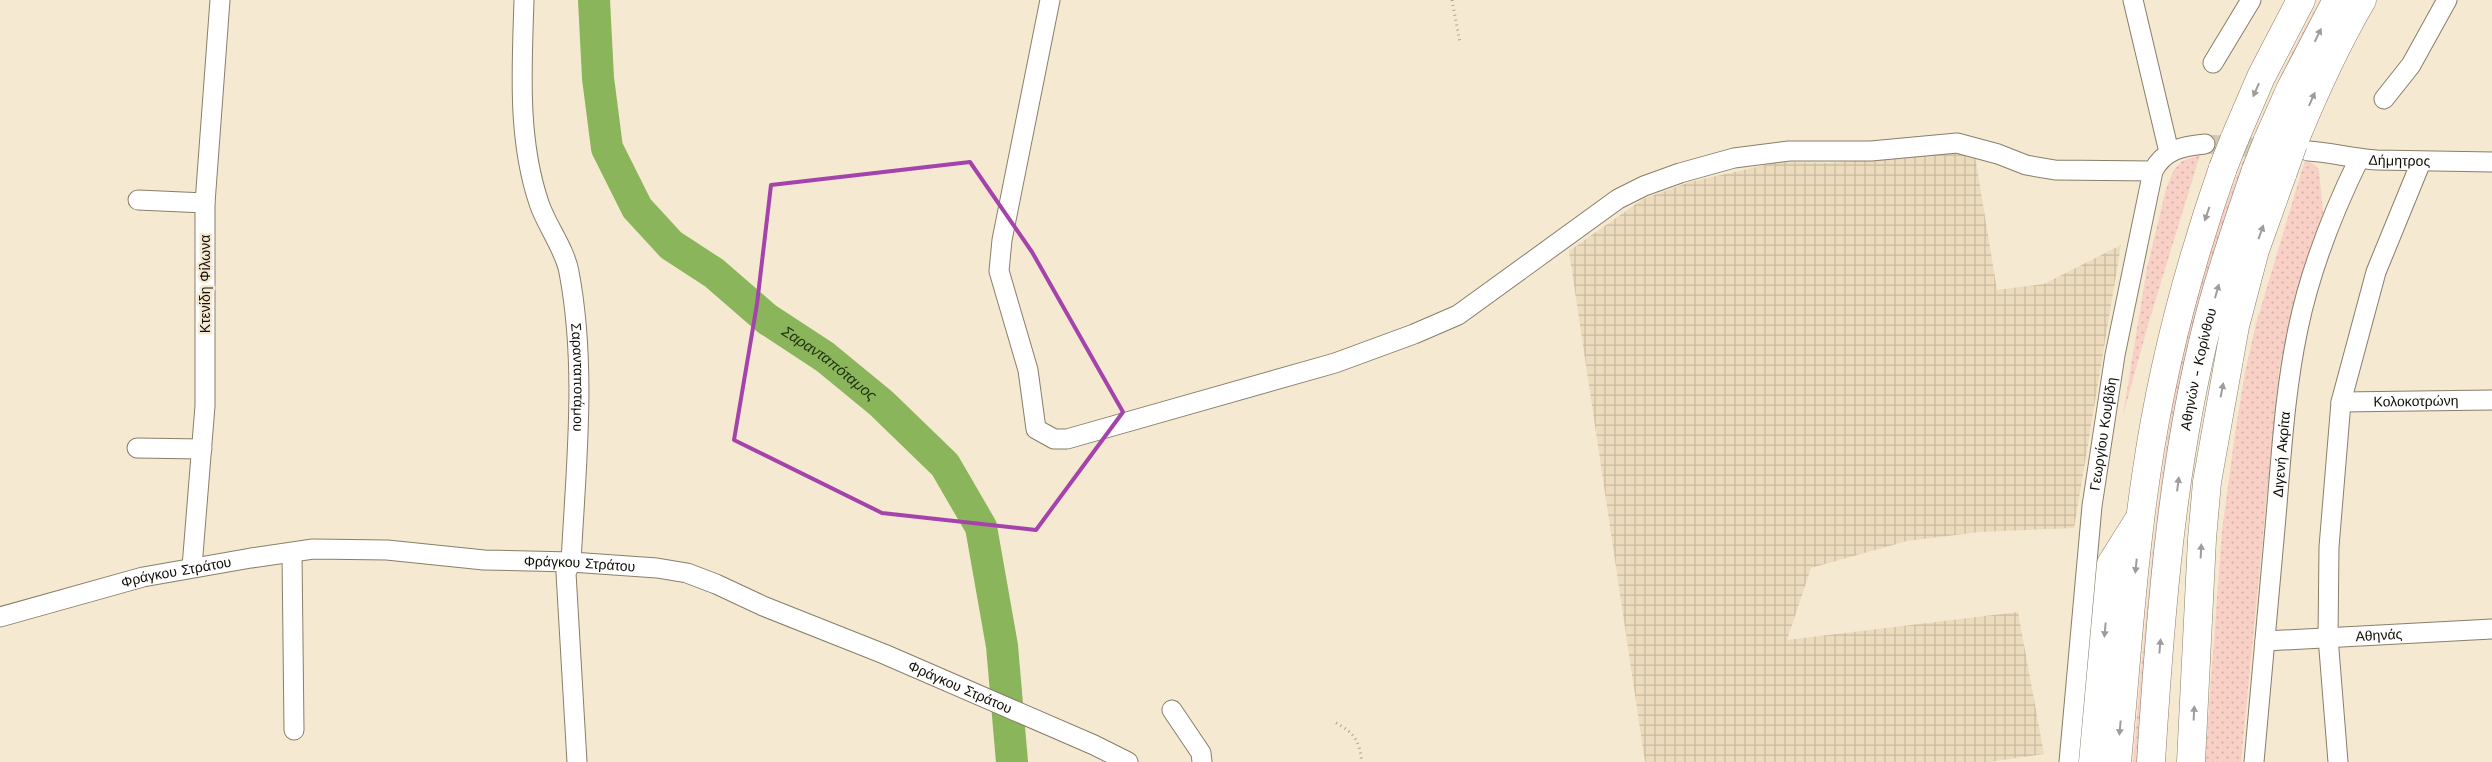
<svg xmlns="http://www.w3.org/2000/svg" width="2492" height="762" font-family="'Work Sans',sans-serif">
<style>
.industrial{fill:url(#industrial-grid)}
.grass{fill:url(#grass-dots)}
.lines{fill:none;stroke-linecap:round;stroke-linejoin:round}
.river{stroke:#8ab55b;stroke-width:32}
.minor-tunnel{stroke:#d2c8b3;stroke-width:19;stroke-dasharray:19 9;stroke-linecap:butt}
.minor-casing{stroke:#897e69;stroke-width:21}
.highway-casing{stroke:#897e69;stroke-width:29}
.path{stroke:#aca391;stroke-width:3;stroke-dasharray:1 4;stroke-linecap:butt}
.minor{stroke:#fff;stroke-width:19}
.highway{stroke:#fff;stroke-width:28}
.highway-bridge-casing{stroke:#897e69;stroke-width:29;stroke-linecap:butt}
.highway-bridge{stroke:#fff;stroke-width:28}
.oneway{fill:#9f9d9b}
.marked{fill:none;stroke:#a443ab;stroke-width:4;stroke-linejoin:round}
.labels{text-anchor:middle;stroke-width:5;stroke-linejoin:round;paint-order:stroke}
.street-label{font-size:14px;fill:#0f0b05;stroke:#f5e9d2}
.water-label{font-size:15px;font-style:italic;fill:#20310b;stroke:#f5e9d2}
</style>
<defs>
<pattern id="industrial-grid" width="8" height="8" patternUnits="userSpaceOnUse" patternTransform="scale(1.25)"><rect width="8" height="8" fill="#ecdbbd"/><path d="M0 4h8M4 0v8" fill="none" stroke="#c9bba1"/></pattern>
<pattern id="grass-dots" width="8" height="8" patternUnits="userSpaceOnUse" patternTransform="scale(1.25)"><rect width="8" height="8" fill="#f8d0c5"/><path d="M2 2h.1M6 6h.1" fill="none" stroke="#d3b1a8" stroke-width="1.8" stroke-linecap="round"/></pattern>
</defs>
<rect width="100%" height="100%" fill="#f5e9d2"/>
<path class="industrial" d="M 1958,153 L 1975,156 L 1997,290 L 2044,284 L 2121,245 L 2074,528 L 1980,532 L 1907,541 L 1811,568 L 1787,640 L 2018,612 L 2044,754 L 1989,762 L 1645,762 L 1569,251 L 1643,199 L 1690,182 L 1779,162 L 1829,163 Z"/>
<path class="grass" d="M 2320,0 L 2326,0 L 2221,239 L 2140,762 L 2133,762 C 2144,641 2153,518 2174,398 C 2198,262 2252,121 2320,0 Z
M 2200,155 L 2148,325 L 2123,415 L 2147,268 L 2166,189 L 2174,170 L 2182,161 Z
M 2305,160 L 2315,165 L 2319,170 L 2323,212 L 2321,229 L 2290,317 L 2279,370 L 2241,762 L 2205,762 L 2222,531 L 2235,434 L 2245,372 L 2256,324 Z"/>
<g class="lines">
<path class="river" id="s1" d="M 594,0 L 598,78 L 607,148 L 637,208 L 671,245 L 714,273 L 767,319 L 825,357 L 881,403 L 945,465 L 981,527 L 1002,646 L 1012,762"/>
<path class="minor-tunnel" d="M 2205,144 L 2276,149"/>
<defs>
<g id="minor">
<path id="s2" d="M 524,0 C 522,67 517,138 539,203 C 546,225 565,249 569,272 C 587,367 576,466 571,562 L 566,573 L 577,762"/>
<path d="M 1050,0 L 1002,240 L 999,271 L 1028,370 L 1036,429 L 1054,439 L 1067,439 L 1335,363 L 1414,334 L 1458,315 L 1618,199 L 1644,186 L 1680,173 L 1734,158 L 1789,151 L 1871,151 L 1957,143 L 1998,154 L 2026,165 L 2055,170 L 2153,171"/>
<path d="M 2133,0 L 2169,152"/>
<path d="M 2213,63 L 2251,0"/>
<path d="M 2384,99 L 2411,65 L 2447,0"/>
<path id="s3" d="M 2308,151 C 2331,152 2353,159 2377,160 L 2492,162"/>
<path d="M 138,200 L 205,203"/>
<path id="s4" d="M 2341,402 L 2492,400"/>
<path d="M 137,448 L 202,449"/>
<path d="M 292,553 L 294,730"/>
<path d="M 192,567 L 205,406 L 205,203 L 220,0"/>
<path id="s5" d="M 0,617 L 143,577 L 251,558 L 313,549 L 387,550 L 484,560 L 571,562 L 657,568 L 687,573 L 716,584 L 763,606 L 884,654 L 1094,745 L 1128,762"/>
<path id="s6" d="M 2265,641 L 2492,629"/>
<path d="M 1172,710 L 1201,753 L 1202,762"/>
<path id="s7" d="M 2069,762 L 2092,506 L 2115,355 L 2153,171 C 2164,150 2182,146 2205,144"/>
<path id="s8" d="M 2254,762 C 2261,684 2268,606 2275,528 C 2281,462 2284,395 2298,329 C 2310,271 2333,212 2359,159"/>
<path d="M 2338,762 L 2328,637 L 2329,547 L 2341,402 L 2376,272 L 2421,162"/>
</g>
<g id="highway">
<path d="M 2234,140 L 2261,77 L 2301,0"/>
<path d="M 2267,142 L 2290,90 L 2337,0"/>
<path d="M 2293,144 C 2313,95 2335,46 2362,0"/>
<path d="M 2093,762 L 2111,564 L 2138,521"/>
<path d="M 2117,762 C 2126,667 2132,571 2146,476 C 2161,371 2188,268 2223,168"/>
<path id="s9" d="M 2151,762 C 2160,617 2172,460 2209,318 C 2222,268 2239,219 2256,170"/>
<path d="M 2191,762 L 2202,539 L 2207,482 L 2235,326 L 2255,250 L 2283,172"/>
</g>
</defs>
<use href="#minor" class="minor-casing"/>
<use href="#highway" class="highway-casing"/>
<path class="path" d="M 1452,0 L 1460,43
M 1336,723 C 1355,733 1359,741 1362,762"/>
<use href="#minor" class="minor"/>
<use href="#highway" class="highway"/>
<defs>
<path id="highway-bridge" d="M 2223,168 L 2234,140
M 2256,170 L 2267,142
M 2283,172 L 2293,144"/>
</defs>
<use href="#highway-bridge" class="highway-bridge-casing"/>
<use href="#highway-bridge" class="highway-bridge"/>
</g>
<defs><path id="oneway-solid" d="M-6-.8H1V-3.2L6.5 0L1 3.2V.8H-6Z" transform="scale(1.25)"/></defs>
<g class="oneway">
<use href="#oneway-solid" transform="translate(2318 35) rotate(-64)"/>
<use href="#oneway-solid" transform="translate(2256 90) rotate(114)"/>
<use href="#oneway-solid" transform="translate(2312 99) rotate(-66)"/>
<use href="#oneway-solid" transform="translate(2207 214) rotate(109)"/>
<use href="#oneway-solid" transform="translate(2261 232) rotate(-70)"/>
<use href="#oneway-solid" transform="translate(2217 291) rotate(-74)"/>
<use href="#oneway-solid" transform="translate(2222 390) rotate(-79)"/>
<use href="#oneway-solid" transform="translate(2178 484) rotate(-83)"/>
<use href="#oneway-solid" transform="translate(2201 551) rotate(-87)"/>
<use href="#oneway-solid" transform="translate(2136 566) rotate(96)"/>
<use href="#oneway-solid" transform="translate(2105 630) rotate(95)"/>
<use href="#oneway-solid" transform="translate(2160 646) rotate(-85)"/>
<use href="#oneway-solid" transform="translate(2194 713) rotate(-87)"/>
<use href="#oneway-solid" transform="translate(2120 728) rotate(95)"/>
</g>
<path class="marked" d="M 970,162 L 1032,252 L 1123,412 L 1036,530 L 882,513 L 734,440 L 757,304 L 771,185 Z"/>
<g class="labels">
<g class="street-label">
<text dy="5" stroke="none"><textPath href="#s3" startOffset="92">Δήμητρος</textPath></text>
<text transform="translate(205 284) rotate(-90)" y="5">Κτενίδη Φίλωνα</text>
<text dy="5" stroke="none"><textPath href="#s9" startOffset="396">Αθηνών - Κορίνθου</textPath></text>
<text dy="5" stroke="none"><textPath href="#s2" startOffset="386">Σαρανταποτάμου</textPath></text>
<text dy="5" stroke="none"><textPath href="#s4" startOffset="75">Κολοκοτρώνη</textPath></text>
<text dy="5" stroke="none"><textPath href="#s7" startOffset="330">Γεωργίου Κουβίδη</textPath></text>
<text dy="5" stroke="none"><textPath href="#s8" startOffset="309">Διγενή Ακρίτα</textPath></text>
<text dy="5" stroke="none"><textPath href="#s5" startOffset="588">Φράγκου Στράτου</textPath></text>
<text dy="5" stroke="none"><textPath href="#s5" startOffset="182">Φράγκου Στράτου</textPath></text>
<text dy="5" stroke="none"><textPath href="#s6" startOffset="114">Αθηνάς</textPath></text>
<text dy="5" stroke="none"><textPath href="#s5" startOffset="992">Φράγκου Στράτου</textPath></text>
</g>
<g class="water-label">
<text dy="5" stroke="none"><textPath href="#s1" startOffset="464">Σαρανταπόταμος</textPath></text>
</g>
</g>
</svg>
